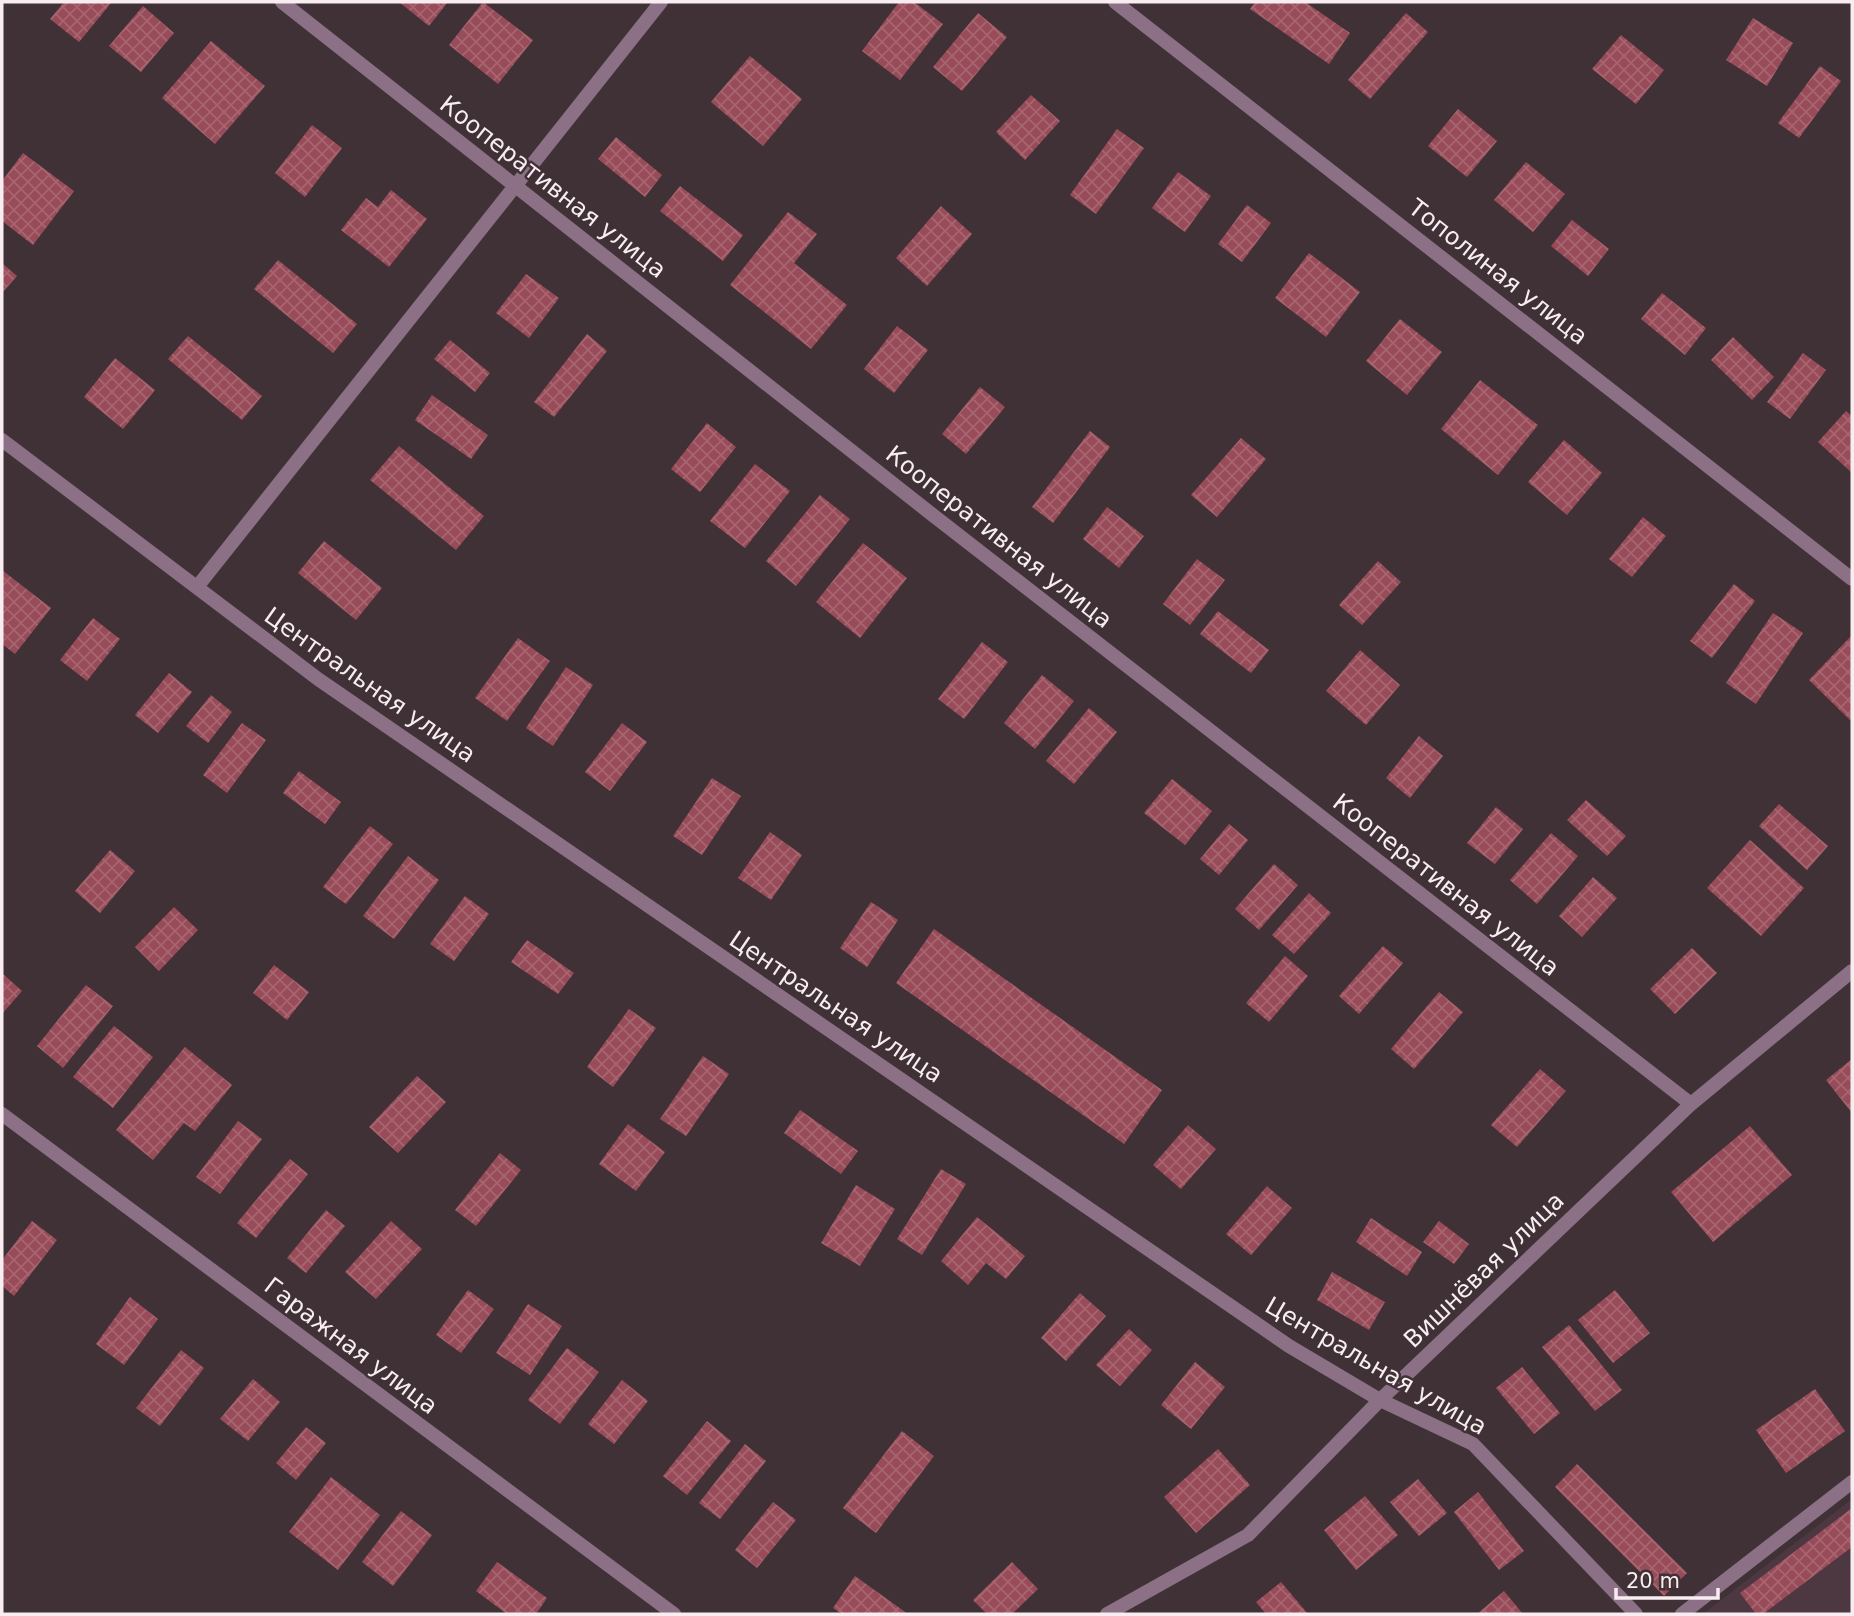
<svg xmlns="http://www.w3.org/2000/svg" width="1854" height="1616" font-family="'DejaVu Sans',sans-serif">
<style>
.built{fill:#4d3741}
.building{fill:url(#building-cross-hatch)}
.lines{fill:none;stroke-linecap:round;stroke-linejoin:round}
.service{stroke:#8b7086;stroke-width:14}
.minor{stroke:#8b7086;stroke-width:14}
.labels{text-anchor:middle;stroke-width:5;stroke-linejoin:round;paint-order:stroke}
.street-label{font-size:24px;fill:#f8eef2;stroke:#403137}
</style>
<defs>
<pattern id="building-cross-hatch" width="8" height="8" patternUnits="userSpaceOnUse" patternTransform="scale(1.75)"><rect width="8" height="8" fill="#984b58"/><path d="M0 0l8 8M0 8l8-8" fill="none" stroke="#a76570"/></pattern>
</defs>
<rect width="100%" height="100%" fill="#403137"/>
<path class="built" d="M 1852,1499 L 1852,1614 L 1703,1614 Z"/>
<path class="building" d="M 64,2 L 112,2 L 79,42 L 50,19 Z
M 399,2 L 448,2 L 429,26 Z
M 483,2 L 533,40 L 498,84 L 449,45 Z
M 899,2 L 914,2 L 943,24 L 900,80 L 862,51 Z
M 1255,2 L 1305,2 L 1350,33 L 1329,64 L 1250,9 Z
M 143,6 L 174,33 L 141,72 L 109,46 Z
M 978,13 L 1007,37 L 962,91 L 933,67 Z
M 1406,13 L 1428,32 L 1370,99 L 1348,80 Z
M 1753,18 L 1793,43 L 1767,86 L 1726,60 Z
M 1621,35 L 1664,70 L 1636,104 L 1592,69 Z
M 211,41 L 265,86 L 215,144 L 162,98 Z
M 750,56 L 802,99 L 763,146 L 711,102 Z
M 1820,66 L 1841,81 L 1799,138 L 1778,123 Z
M 1031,95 L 1060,121 L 1025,160 L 996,132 Z
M 1458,109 L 1497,141 L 1467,177 L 1428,146 Z
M 312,125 L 342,148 L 305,197 L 275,173 Z
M 1117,129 L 1144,148 L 1096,214 L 1070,195 Z
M 616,137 L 662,175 L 645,197 L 598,159 Z
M 23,153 L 74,191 L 33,245 L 2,221 L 2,181 Z
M 1526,162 L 1565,194 L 1533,232 L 1494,200 Z
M 1178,172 L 1211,196 L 1185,232 L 1152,208 Z
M 680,186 L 743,235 L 723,261 L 660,211 Z
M 391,190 L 427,219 L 389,267 L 341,230 L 366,198 L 378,207 Z
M 1247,205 L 1271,223 L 1242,262 L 1218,244 Z
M 941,206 L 972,234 L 927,286 L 896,258 Z
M 788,212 L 817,234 L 794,263 L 847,305 L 811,349 L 730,285 Z
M 1572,220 L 1609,249 L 1588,276 L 1551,246 Z
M 1309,253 L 1360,292 L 1326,337 L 1275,298 Z
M 278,260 L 357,324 L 333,353 L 254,289 Z
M 2,263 L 17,276 L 2,293 Z
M 526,274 L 559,298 L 529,338 L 496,313 Z
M 1662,293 L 1706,328 L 1685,355 L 1641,319 Z
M 1400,319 L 1442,352 L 1407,395 L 1366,361 Z
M 897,326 L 928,350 L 894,393 L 864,369 Z
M 587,334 L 607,351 L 554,417 L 534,402 Z
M 188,336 L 262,396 L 242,420 L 168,359 Z
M 1733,337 L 1774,377 L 1752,400 L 1711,360 Z
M 450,340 L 490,373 L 475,392 L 434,359 Z
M 1803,353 L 1826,370 L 1790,419 L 1767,402 Z
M 115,358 L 155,390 L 123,429 L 84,397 Z
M 1480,380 L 1538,425 L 1498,475 L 1441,429 Z
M 980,387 L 1005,407 L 966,454 L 942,434 Z
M 432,395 L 488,435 L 471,459 L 415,420 Z
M 1846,411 L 1852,416 L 1852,473 L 1818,442 Z
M 707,423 L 736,447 L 700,492 L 671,469 Z
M 1090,431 L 1110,447 L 1053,523 L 1032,507 Z
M 1241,438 L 1266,459 L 1217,517 L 1191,495 Z
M 1564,440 L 1602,473 L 1567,515 L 1528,482 Z
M 399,446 L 484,516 L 456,550 L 370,480 Z
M 755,464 L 790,491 L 745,548 L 710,521 Z
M 820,495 L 850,519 L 796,586 L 766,561 Z
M 1107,507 L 1144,536 L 1119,568 L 1083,539 Z
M 1643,517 L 1666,536 L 1632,577 L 1609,559 Z
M 324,541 L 382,588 L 356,620 L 298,573 Z
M 863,543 L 907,578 L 860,638 L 816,602 Z
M 1197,559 L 1225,580 L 1190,625 L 1163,604 Z
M 1378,561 L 1401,582 L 1362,625 L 1339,605 Z
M 2,570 L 51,608 L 15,654 L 2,644 Z
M 1734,584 L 1755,601 L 1712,658 L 1690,641 Z
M 1218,611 L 1269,650 L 1251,673 L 1200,634 Z
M 1773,613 L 1803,633 L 1756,704 L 1726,683 Z
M 93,618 L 120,639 L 87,681 L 60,660 Z
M 1852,635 L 1852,722 L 1809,680 Z
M 518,638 L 550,661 L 507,721 L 475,698 Z
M 982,642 L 1008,662 L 964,719 L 938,699 Z
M 1360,650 L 1400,685 L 1366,725 L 1326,691 Z
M 566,667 L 593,685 L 553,746 L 526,728 Z
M 169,673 L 192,692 L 158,733 L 135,715 Z
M 1042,675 L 1074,701 L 1035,749 L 1004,723 Z
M 211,695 L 232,712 L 208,743 L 186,726 Z
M 1089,708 L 1117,732 L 1074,784 L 1046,761 Z
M 242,723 L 266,740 L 227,793 L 203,775 Z
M 622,723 L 647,742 L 610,791 L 585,772 Z
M 1419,736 L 1443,756 L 1410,798 L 1386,778 Z
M 299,771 L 341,802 L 325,824 L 283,793 Z
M 712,778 L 741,796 L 702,855 L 673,836 Z
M 1172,779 L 1212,811 L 1185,845 L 1144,813 Z
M 1586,800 L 1626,836 L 1607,856 L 1567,820 Z
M 1779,804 L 1828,846 L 1807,870 L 1759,826 Z
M 1496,807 L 1523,829 L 1495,864 L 1467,843 Z
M 1229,824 L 1248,840 L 1219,875 L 1200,859 Z
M 370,826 L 393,844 L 346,904 L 323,887 Z
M 770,832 L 802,855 L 771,900 L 738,878 Z
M 1551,833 L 1578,856 L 1537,904 L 1510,880 Z
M 1750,840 L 1804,888 L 1761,936 L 1707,888 Z
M 110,850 L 135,871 L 100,913 L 75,891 Z
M 408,856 L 439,880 L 394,939 L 363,916 Z
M 1274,864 L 1298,885 L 1259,930 L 1235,909 Z
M 1593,877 L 1617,898 L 1582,937 L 1559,916 Z
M 1309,893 L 1331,913 L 1294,954 L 1272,935 Z
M 465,896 L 489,914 L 454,961 L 430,944 Z
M 871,902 L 898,920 L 867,967 L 840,948 Z
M 174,907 L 198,930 L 159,971 L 135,947 Z
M 934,929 L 1162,1090 L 1124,1144 L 896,983 Z
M 527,940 L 574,973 L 558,994 L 511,962 Z
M 1383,946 L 1403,963 L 1359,1014 L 1339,996 Z
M 1692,948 L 1717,973 L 1675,1014 L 1650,989 Z
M 1285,956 L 1308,976 L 1269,1022 L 1246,1003 Z
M 274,965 L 309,992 L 287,1020 L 253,993 Z
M 2,973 L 22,991 L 2,1014 Z
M 86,985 L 113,1006 L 63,1068 L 37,1046 Z
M 1439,992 L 1463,1012 L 1414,1069 L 1391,1049 Z
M 629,1009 L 656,1028 L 613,1087 L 587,1067 Z
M 114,1026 L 153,1057 L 113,1108 L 73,1077 Z
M 185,1047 L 232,1085 L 195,1131 L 184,1123 L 153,1160 L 116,1130 Z
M 703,1056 L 729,1074 L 686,1136 L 660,1119 Z
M 1852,1059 L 1852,1113 L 1826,1080 Z
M 1540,1069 L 1566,1091 L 1517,1147 L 1491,1125 Z
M 417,1076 L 446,1102 L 398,1153 L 369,1127 Z
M 800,1110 L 858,1151 L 841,1174 L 784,1133 Z
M 238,1121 L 262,1139 L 220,1194 L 196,1177 Z
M 628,1124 L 665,1152 L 636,1191 L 599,1164 Z
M 1188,1125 L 1216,1149 L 1181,1189 L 1153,1165 Z
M 1750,1126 L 1792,1175 L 1713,1242 L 1671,1192 Z
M 500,1153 L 521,1170 L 476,1226 L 455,1210 Z
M 290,1159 L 308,1174 L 256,1238 L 237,1223 Z
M 941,1169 L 966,1184 L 922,1255 L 897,1239 Z
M 856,1185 L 895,1209 L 860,1266 L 821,1243 Z
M 1267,1186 L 1292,1208 L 1251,1255 L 1226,1234 Z
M 326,1210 L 345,1226 L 306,1273 L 287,1258 Z
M 977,1217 L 1025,1256 L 1006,1279 L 986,1263 L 968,1285 L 941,1261 Z
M 1371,1218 L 1422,1252 L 1407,1276 L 1356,1242 Z
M 32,1221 L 57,1240 L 14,1296 L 2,1286 L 2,1260 Z
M 391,1221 L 422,1249 L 376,1299 L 345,1272 Z
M 1439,1221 L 1469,1244 L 1454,1264 L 1423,1242 Z
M 1332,1272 L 1385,1302 L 1369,1330 L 1317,1300 Z
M 468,1290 L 494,1309 L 461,1353 L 436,1335 Z
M 1615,1290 L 1650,1333 L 1613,1363 L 1578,1320 Z
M 1080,1293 L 1106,1316 L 1066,1361 L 1041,1338 Z
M 130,1297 L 158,1319 L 124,1365 L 96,1344 Z
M 528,1304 L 562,1326 L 530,1375 L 496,1353 Z
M 1569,1325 L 1622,1390 L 1595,1411 L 1542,1347 Z
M 1129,1329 L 1152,1350 L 1120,1386 L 1096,1365 Z
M 567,1348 L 599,1372 L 560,1424 L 528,1400 Z
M 181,1350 L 204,1368 L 160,1426 L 136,1408 Z
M 1195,1362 L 1225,1387 L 1191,1429 L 1161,1405 Z
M 1522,1367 L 1560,1413 L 1534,1434 L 1496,1388 Z
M 253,1379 L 280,1402 L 248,1441 L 220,1419 Z
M 622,1380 L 648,1401 L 614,1444 L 588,1424 Z
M 1815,1389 L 1845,1431 L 1786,1473 L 1756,1430 Z
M 707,1421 L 731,1441 L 687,1495 L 663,1476 Z
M 306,1427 L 326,1443 L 296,1480 L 276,1463 Z
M 902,1431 L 934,1456 L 876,1533 L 843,1508 Z
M 745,1444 L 766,1461 L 720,1519 L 699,1503 Z
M 1218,1449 L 1250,1485 L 1196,1533 L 1164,1497 Z
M 1577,1464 L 1687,1573 L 1664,1596 L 1555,1487 Z
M 331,1477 L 380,1515 L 338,1570 L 289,1532 Z
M 1418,1479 L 1447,1513 L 1419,1536 L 1390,1502 Z
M 1478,1492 L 1524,1551 L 1499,1570 L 1454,1512 Z
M 1365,1496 L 1398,1535 L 1356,1570 L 1324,1530 Z
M 773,1502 L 796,1520 L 757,1568 L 735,1550 Z
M 1852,1508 L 1852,1547 L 1763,1614 L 1756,1614 L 1740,1593 Z
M 401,1511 L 432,1535 L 393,1586 L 362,1562 Z
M 497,1562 L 547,1598 L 536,1614 L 507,1614 L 476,1591 Z
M 1012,1562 L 1038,1589 L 1012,1614 L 987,1614 L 973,1600 Z
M 855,1576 L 908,1614 L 842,1614 L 833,1608 Z
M 1281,1582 L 1308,1614 L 1266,1614 L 1256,1602 Z
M 1504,1591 L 1523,1614 L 1477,1614 Z"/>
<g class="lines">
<path class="service" d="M 1682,1614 L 1852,1482"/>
<path class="minor" d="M 282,2 L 934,516 L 1691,1104
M 1115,2 L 1852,579
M 2,440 L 318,679 L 1289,1346 L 1380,1400 L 1473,1444 L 1636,1614
M 197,587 L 661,2
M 2,1114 L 674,1614
M 1107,1614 L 1248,1535 L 1380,1400 L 1691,1104 L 1852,971"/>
</g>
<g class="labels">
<g class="street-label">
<text transform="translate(553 187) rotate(38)" y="8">Кооперативная улица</text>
<text transform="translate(1498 272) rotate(38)" y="8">Тополиная улица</text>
<text transform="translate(999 537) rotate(38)" y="8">Кооперативная улица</text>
<text transform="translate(370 685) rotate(35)" y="8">Центральная улица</text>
<text transform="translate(1446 885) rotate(38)" y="8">Кооперативная улица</text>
<text transform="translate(836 1007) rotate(34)" y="8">Центральная улица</text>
<text transform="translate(1484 1270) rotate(-44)" y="8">Вишнёвая улица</text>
<text transform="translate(351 1346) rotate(37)" y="8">Гаражная улица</text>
<text transform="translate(1376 1366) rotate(30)" y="8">Центральная улица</text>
</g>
</g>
<rect width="1854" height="1616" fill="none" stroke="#f8eef2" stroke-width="7"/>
<path d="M1616 1588v10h102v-10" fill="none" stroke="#f8eef2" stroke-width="3.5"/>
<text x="1626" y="1588" font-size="21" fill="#f8eef2" stroke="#403137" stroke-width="5" paint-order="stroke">20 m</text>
</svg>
